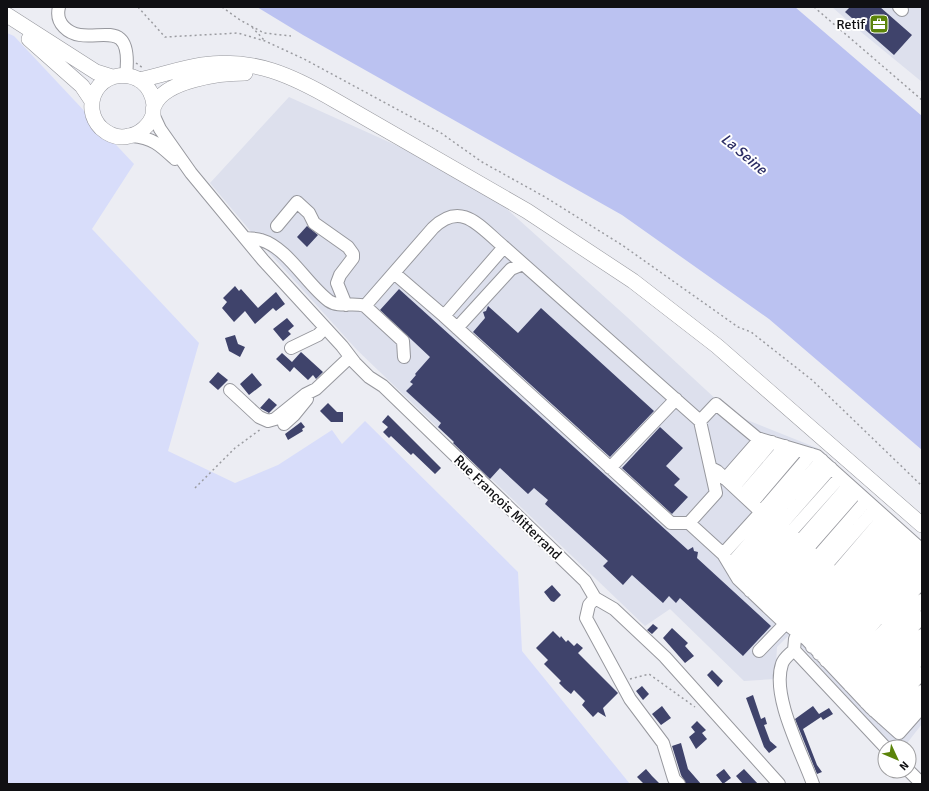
<svg xmlns="http://www.w3.org/2000/svg" width="929" height="791" font-family="Signika,sans-serif">
<style>
.built{fill:#dde0ed}
.green{fill:#d8ddfa}
.water{fill:#bbc2f1}
.building{fill:#3f436b}
.lines{fill:none;stroke-linecap:round;stroke-linejoin:round}
.minor-casing{stroke:#97989e;stroke-width:14}
.major-casing{stroke:#97989e;stroke-width:16}
.path{stroke:#9b9ca1;stroke-width:1.5;stroke-dasharray:2 3;stroke-linecap:butt}
.minor{stroke:#fff;stroke-width:12}
.major{stroke:#fff;stroke-width:15}
.labels{text-anchor:middle;stroke-width:4;stroke-linejoin:round;paint-order:stroke}
.poi-label{font-size:14px;fill:#101013;stroke:#fff;text-anchor:end}
.street-label{font-size:14px;fill:#101013;stroke:#fff}
.water-label{font-size:15px;font-style:italic;fill:#2a2c64;stroke:#fff}
</style>
<rect width="100%" height="100%" fill="#ecedf3"/>
<path class="built" d="M 832,7 L 922,7 L 922,82 L 855,27 Z
M 289,97 L 420,156 L 488,192 L 627,317 L 732,414 L 817,448 L 922,541 L 922,724 L 904,747 L 893,747 L 790,634 L 777,647 L 775,679 L 744,681 L 670,609 L 645,626 L 357,350 L 263,246 L 210,183 Z"/>
<path class="green" d="M 7,33 L 14,36 L 134,164 L 92,229 L 199,343 L 168,451 L 235,483 L 278,465 L 332,430 L 342,444 L 365,421 L 518,572 L 522,651 L 630,784 L 7,784 Z"/>
<path class="water" d="M 257,7 L 795,7 L 922,116 L 922,450 L 769,319 L 622,215 L 303,35 Z"/>
<path class="building" d="M 850,7 L 880,7 L 912,35 L 894,55 L 845,12 Z
M 307,226 L 318,235 L 307,247 L 297,237 Z
M 235,286 L 239,291 L 241,289 L 258,308 L 276,292 L 285,304 L 276,311 L 273,308 L 255,324 L 245,311 L 234,322 L 222,308 L 227,302 L 223,298 Z
M 399,289 L 688,550 L 693,547 L 694,551 L 698,552 L 697,558 L 771,626 L 743,656 L 680,598 L 676,603 L 669,596 L 663,603 L 632,575 L 623,585 L 603,566 L 608,561 L 545,504 L 548,500 L 534,488 L 528,494 L 500,468 L 490,479 L 453,443 L 454,442 L 438,427 L 441,423 L 406,391 L 413,384 L 410,382 L 416,375 L 415,374 L 430,357 L 380,310 Z
M 488,306 L 518,333 L 541,308 L 654,411 L 610,457 L 473,332 L 485,318 L 483,312 L 486,311 Z
M 287,318 L 294,326 L 288,331 L 291,334 L 283,341 L 273,329 Z
M 235,335 L 238,344 L 245,347 L 240,357 L 229,351 L 225,338 Z
M 301,352 L 323,372 L 316,379 L 313,375 L 308,380 L 294,367 L 290,372 L 276,359 L 282,353 L 292,362 Z
M 218,372 L 228,380 L 218,390 L 209,382 Z
M 252,373 L 262,385 L 249,395 L 240,384 Z
M 269,398 L 277,405 L 269,413 L 260,408 Z
M 328,403 L 337,412 L 343,412 L 343,422 L 331,422 L 320,411 Z
M 388,415 L 441,468 L 435,474 L 413,453 L 411,455 L 391,436 L 389,438 L 383,432 L 388,427 L 382,422 Z
M 301,422 L 305,427 L 302,429 L 303,431 L 288,440 L 285,434 Z
M 660,427 L 683,448 L 666,466 L 680,479 L 674,485 L 688,497 L 672,514 L 622,468 Z
M 552,585 L 561,595 L 554,602 L 551,601 L 544,592 Z
M 653,624 L 658,628 L 652,634 L 647,630 Z
M 672,628 L 688,643 L 685,646 L 694,656 L 685,663 L 663,638 Z
M 553,631 L 560,638 L 561,636 L 566,642 L 568,640 L 574,646 L 577,643 L 583,648 L 578,653 L 618,693 L 603,708 L 606,717 L 598,712 L 593,717 L 582,705 L 585,701 L 574,690 L 571,694 L 565,689 L 559,683 L 561,681 L 544,664 L 548,660 L 536,648 Z
M 712,670 L 723,681 L 718,687 L 707,675 Z
M 642,686 L 649,694 L 643,700 L 636,691 Z
M 753,695 L 761,719 L 765,717 L 767,724 L 764,725 L 770,741 L 777,747 L 769,753 L 764,747 L 746,698 Z
M 662,706 L 671,718 L 661,725 L 652,714 Z
M 813,706 L 819,714 L 829,708 L 833,714 L 823,720 L 821,717 L 803,729 L 817,765 L 822,772 L 817,774 L 795,719 Z
M 697,721 L 706,730 L 702,733 L 707,739 L 696,749 L 689,737 L 695,732 L 691,727 Z
M 681,743 L 688,769 L 701,784 L 686,784 L 681,775 L 672,746 Z
M 646,769 L 652,776 L 660,784 L 644,784 L 637,777 Z
M 724,769 L 731,778 L 723,784 L 716,775 Z
M 744,769 L 758,784 L 743,784 L 736,776 Z"/>
<g class="lines">
<defs>
<path id="minor" d="M 59,7 C 57,15 58,21 64,27 C 88,52 134,7 126,75
M 899,7 L 902,10
M 153,114 L 160,129 L 191,173 L 263,260 L 342,346 L 355,363 L 369,377 L 383,386 L 585,581 L 595,598 L 614,609 L 665,657 L 779,784
M 132,136 C 153,138 160,145 175,159
M 277,226 L 297,202 L 309,213 L 314,223 L 348,247 L 353,254 L 353,258 L 340,275 L 337,283 L 346,305
M 245,238 C 250,239 256,238 261,240 C 288,248 307,285 329,301 C 339,308 354,302 365,306 L 403,341 L 404,357
M 394,273 L 444,316 L 671,523 L 689,523 L 716,493 L 700,421 L 504,247 L 444,316
M 365,306 L 433,228 C 462,200 480,227 504,247
M 457,328 L 511,269 L 523,264
M 291,348 L 318,335 L 325,328
M 230,390 L 259,417 L 268,421 L 275,419 L 306,394 L 316,389 L 350,357
M 700,421 L 716,404 L 757,438 L 817,456 L 922,550
M 284,424 L 294,415 L 307,399
M 811,454 L 761,512 L 767,513 L 922,652
M 610,468 L 676,399
M 711,468 L 717,471 L 761,512 L 723,554
M 725,479 L 760,439
M 734,487 L 772,442
M 743,495 L 785,446
M 752,503 L 797,450
M 689,523 L 723,554 L 738,579 L 780,619 L 806,639 L 870,707 L 899,733 L 922,707
M 781,525 L 831,468
M 790,533 L 840,477
M 799,542 L 849,485
M 807,549 L 857,492
M 730,565 L 822,460
M 735,574 L 779,524
M 743,583 L 788,532
M 750,591 L 796,539
M 757,597 L 803,546
M 595,598 L 589,605 L 586,618 L 630,699 L 663,743 L 674,779 L 679,784
M 765,604 L 811,553
M 773,612 L 817,563 L 819,555 L 866,501
M 782,620 L 825,570 L 828,563 L 875,509
M 791,626 L 884,517
M 806,639 L 899,530
M 812,647 L 907,537
M 794,650 L 795,639 L 798,632 L 892,523
M 794,650 C 789,655 784,658 782,664 C 771,696 802,753 813,784
M 794,650 L 885,747
M 759,651 L 786,623
M 819,654 L 915,544
M 826,661 L 922,551
M 835,669 L 922,567
M 842,677 L 888,626 L 890,618 L 922,582
M 850,686 L 896,633 L 899,626 L 922,600
M 858,694 L 905,641 L 907,634 L 922,617
M 866,703 L 914,648 L 916,641 L 922,635
M 874,711 L 922,656
M 882,718 L 922,673
M 891,726 L 922,691
M 909,771 L 922,784"/>
<path id="major" d="M 7,15 L 96,72 L 112,77
M 29,39 L 82,86 L 92,101
M 139,80 C 160,76 181,68 202,65 C 253,57 293,76 336,101 L 527,211 L 633,281 L 717,346 L 922,525
M 154,105 C 149,61 88,69 92,110 C 93,117 96,123 101,128 C 109,135 119,139 129,136 C 140,134 150,125 153,115 C 153,112 153,108 154,106 C 164,80 221,73 245,73"/>
</defs>
<use href="#minor" class="minor-casing"/>
<use href="#major" class="major-casing"/>
<path class="path" d="M 138,7 L 165,37 L 238,33 L 265,41 L 304,59 L 441,133 L 482,162 L 545,197 L 622,245 L 738,327 L 751,332 L 812,380 L 922,486
M 222,7 L 240,20 L 264,33 L 291,36
M 814,7 L 922,100
M 252,27 L 264,40
M 136,63 L 143,68
M 195,488 L 235,448 L 261,429
M 630,679 L 649,674 L 695,707"/>
<use href="#minor" class="minor"/>
<use href="#major" class="major"/>
</g>
<defs>
<symbol id="office-square" viewBox="-11 -11 22 22"><rect x="-9" y="-9" width="18" height="18" rx="4" fill="#5b840a" stroke="#fff"/><path d="M-6-3h4V-5.5h4V-3h4V5H-6ZM-1-4.5V-3h2v-1.5ZM-6 0V1H6V0Z" fill="#fff"/></symbol>
</defs>
<g fill-rule="evenodd">
<use href="#office-square" x="868" y="13" width="22" height="22"/>
</g>
<g class="labels">
<g class="poi-label">
<text x="865" y="29">Retif</text>
</g>
<g class="street-label">
<text transform="translate(508 507) rotate(44)" y="5">Rue François Mitterrand</text>
</g>
<g class="water-label">
<text transform="translate(744 154) rotate(40)" y="5">La Seine</text>
</g>
</g>
<rect width="929" height="791" fill="none" stroke="#101013" stroke-width="16"/>
<g transform="translate(897 759) rotate(134)"><circle r="19" fill="#ffffff" stroke="#9f9fa1"/>
<path d="M0-3L7 15L0 10L-7 15Z" fill="#5b840a"/>
<text y="-6" font-size="11" font-weight="bold" text-anchor="middle" fill="#101013">N</text>
</g>
</svg>
